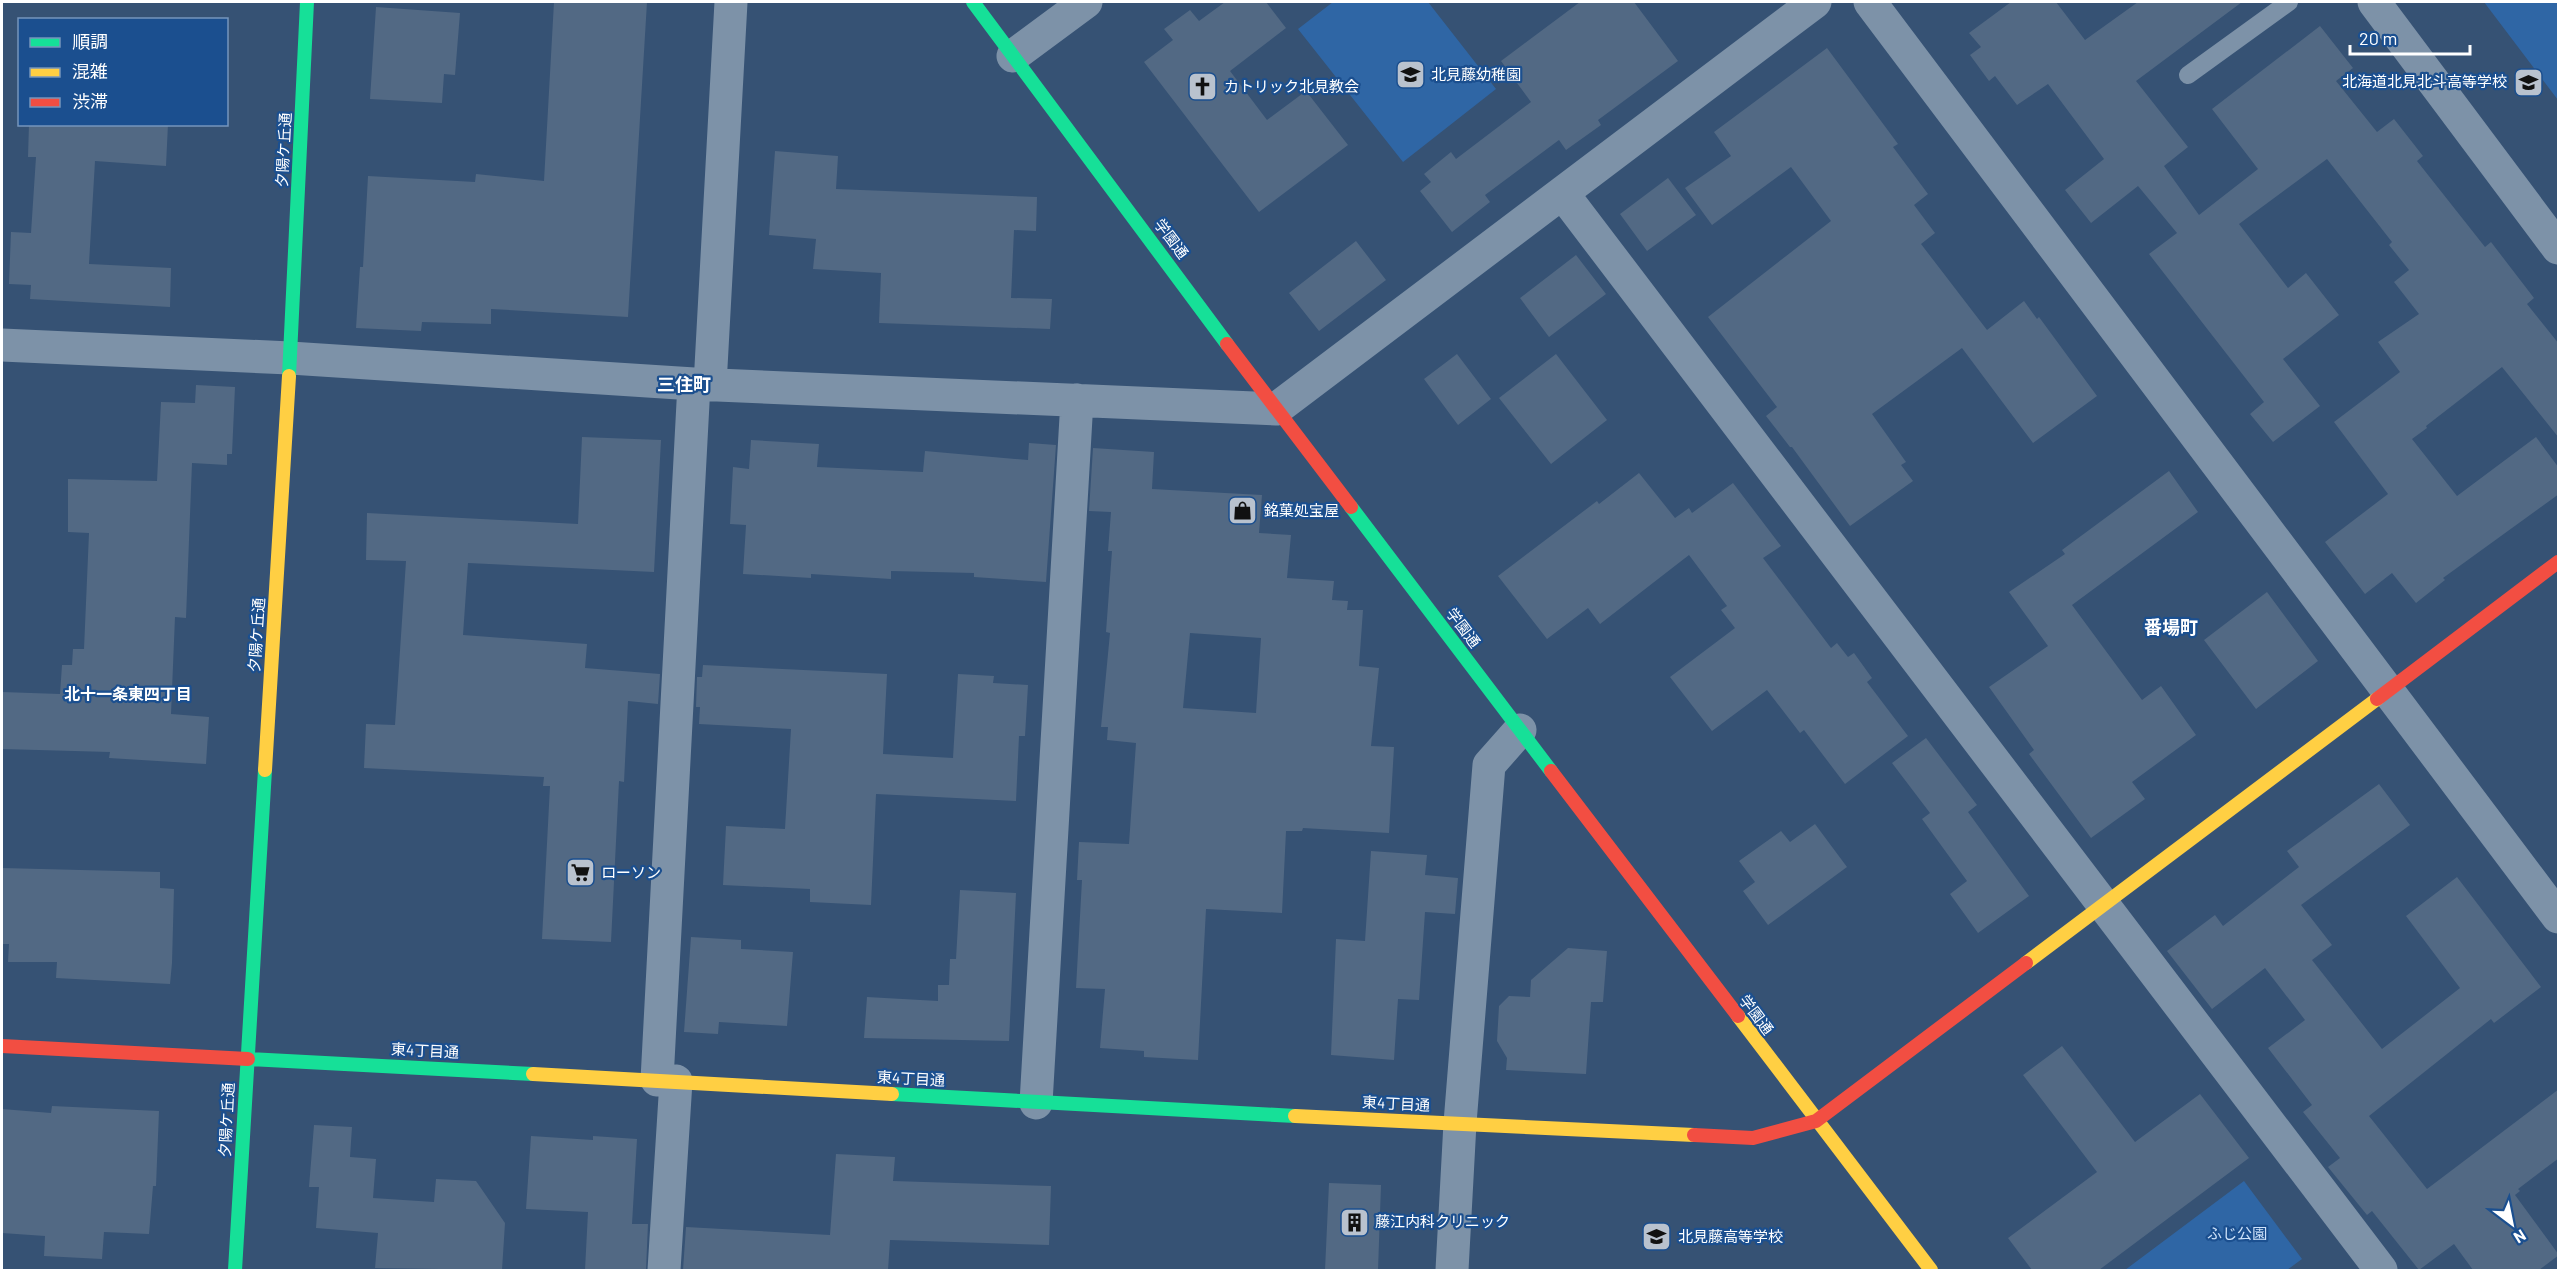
<svg xmlns="http://www.w3.org/2000/svg" width="2560" height="1272" font-family="Barlow,'Noto Sans JP',sans-serif">
<style>
.green{fill:#2f66a5}
.building{fill:#526984;fill-rule:evenodd}
.lines{fill:none;stroke-linecap:round;stroke-linejoin:round}
.lane{stroke:#7d92a8;stroke-width:18}
.street{stroke:#7d92a8;stroke-width:33}
.fast{stroke:#16e098;stroke-width:14}
.slow{stroke:#ffcf43;stroke-width:14}
.jam{stroke:#f24e42;stroke-width:14}
.labels{text-anchor:middle;stroke-width:4.5;stroke-linejoin:round;paint-order:stroke}
.poi-label{font-size:15px;fill:#fff;stroke:#1b4f8f;text-anchor:start}
.street-label{font-size:15px;fill:#fff;stroke:#1b4f8f}
.park-label{font-size:15px;fill:#cfe3fa;stroke:#1b4f8f}
.neighbourhood-label{font-size:16px;font-weight:bold;fill:#fff;stroke:#1b4f8f}
.quarter-label{font-size:18px;font-weight:bold;fill:#fff;stroke:#1b4f8f}
</style>
<rect width="100%" height="100%" fill="#365274"/>
<path class="green" d="M 1333,2 L 1428,2 L 1496,89 L 1403,162 L 1298,29 Z
M 2484,2 L 2558,2 L 2558,100 Z
M 2244,1181 L 2302,1259 L 2287,1270 L 2125,1270 Z"/>
<path class="building" d="M 554,2 L 647,2 L 628,317 L 491,309 L 491,324 L 422,322 L 421,331 L 356,328 L 360,267 L 363,267 L 368,176 L 475,182 L 476,174 L 544,181 Z
M 1225,2 L 1266,2 L 1286,28 L 1230,71 L 1267,120 L 1306,91 L 1348,145 L 1259,212 L 1144,62 L 1173,40 L 1164,29 L 1190,10 L 1199,21 Z
M 1580,2 L 1634,2 L 1678,61 L 1598,120 L 1601,125 L 1566,150 L 1559,140 L 1485,195 L 1490,202 L 1452,232 L 1420,191 L 1431,182 L 1424,174 L 1451,152 L 1456,159 L 1531,102 L 1501,61 Z
M 2011,2 L 2056,2 L 2085,40 L 2138,2 L 2242,2 L 2136,81 L 2188,147 L 2164,166 L 2199,215 L 2258,169 L 2212,109 L 2320,26 L 2353,68 L 2336,81 L 2377,132 L 2394,119 L 2423,156 L 2417,161 L 2485,247 L 2491,242 L 2534,298 L 2527,304 L 2559,344 L 2559,438 L 2502,367 L 2426,426 L 2427,428 L 2412,439 L 2457,496 L 2536,437 L 2559,468 L 2559,494 L 2443,578 L 2445,580 L 2416,603 L 2392,573 L 2365,594 L 2325,542 L 2388,494 L 2334,422 L 2400,372 L 2378,342 L 2419,314 L 2394,282 L 2409,270 L 2389,245 L 2392,242 L 2327,159 L 2239,224 L 2288,288 L 2306,273 L 2339,315 L 2283,359 L 2320,406 L 2273,442 L 2250,414 L 2264,402 L 2149,254 L 2177,233 L 2138,186 L 2091,223 L 2065,190 L 2104,159 L 2048,84 L 2017,105 L 1995,76 L 1989,81 L 1970,55 L 1981,47 L 1969,33 Z
M 376,7 L 460,13 L 455,75 L 444,74 L 442,103 L 370,99 Z
M 1827,48 L 1898,144 L 1893,147 L 1928,194 L 1914,205 L 1935,233 L 1921,244 L 1987,330 L 2024,301 L 2037,319 L 2039,317 L 2097,396 L 2033,443 L 1962,348 L 1872,414 L 1906,462 L 1901,465 L 1913,481 L 1850,526 L 1792,447 L 1790,447 L 1766,416 L 1777,407 L 1708,317 L 1831,221 L 1791,167 L 1712,225 L 1685,188 L 1731,156 L 1714,132 Z
M 29,124 L 168,124 L 166,166 L 95,161 L 89,264 L 171,268 L 170,307 L 30,299 L 31,285 L 9,284 L 11,232 L 31,233 L 36,157 L 28,157 Z
M 775,151 L 838,156 L 836,189 L 1037,197 L 1036,231 L 1014,230 L 1011,298 L 1052,299 L 1050,329 L 879,323 L 881,273 L 813,269 L 816,239 L 769,235 Z
M 1668,178 L 1696,215 L 1647,251 L 1620,214 Z
M 1356,241 L 1386,280 L 1319,331 L 1289,293 Z
M 1576,255 L 1606,294 L 1549,337 L 1520,298 Z
M 1457,354 L 1491,399 L 1458,425 L 1424,379 Z
M 1556,354 L 1607,420 L 1551,464 L 1499,398 Z
M 196,385 L 235,387 L 232,454 L 227,454 L 227,465 L 192,463 L 186,618 L 175,617 L 171,714 L 209,717 L 206,764 L 109,758 L 110,752 L 2,749 L 2,692 L 60,694 L 62,665 L 72,665 L 73,649 L 84,649 L 89,533 L 68,532 L 68,479 L 157,481 L 161,402 L 195,403 Z
M 582,437 L 661,440 L 654,572 L 468,563 L 463,635 L 587,644 L 585,668 L 660,674 L 658,704 L 628,701 L 624,782 L 619,781 L 611,942 L 542,939 L 550,786 L 543,786 L 544,777 L 364,768 L 366,724 L 395,725 L 406,561 L 366,560 L 367,513 L 578,524 Z
M 751,440 L 819,444 L 817,467 L 923,472 L 925,451 L 1028,460 L 1029,443 L 1056,445 L 1046,582 L 974,577 L 974,573 L 891,571 L 891,579 L 811,574 L 811,578 L 743,574 L 746,525 L 730,524 L 733,467 L 749,469 Z
M 1093,448 L 1154,452 L 1152,489 L 1262,495 L 1259,533 L 1291,535 L 1287,578 L 1334,581 L 1332,600 L 1348,601 L 1347,610 L 1363,610 L 1359,666 L 1379,668 L 1371,746 L 1394,747 L 1389,833 L 1303,828 L 1302,831 L 1286,831 L 1282,913 L 1206,909 L 1198,1060 L 1144,1057 L 1144,1051 L 1100,1048 L 1105,989 L 1076,988 L 1082,880 L 1077,880 L 1079,842 L 1129,844 L 1136,743 L 1107,740 L 1108,727 L 1101,727 L 1110,633 L 1106,632 L 1112,551 L 1108,551 L 1111,512 L 1089,511 ZM 1190,633 L 1261,638 L 1256,713 L 1183,708 Z
M 2169,471 L 2198,512 L 2072,605 L 2142,700 L 2161,686 L 2196,735 L 2132,782 L 2145,799 L 2091,838 L 2029,754 L 2034,750 L 1989,687 L 2048,646 L 2009,592 L 2065,554 L 2062,550 Z
M 1639,473 L 1675,518 L 1689,508 L 1692,513 L 1733,483 L 1781,546 L 1763,558 L 1831,648 L 1837,643 L 1848,657 L 1854,653 L 1872,678 L 1867,682 L 1908,736 L 1845,784 L 1804,730 L 1800,733 L 1767,690 L 1712,731 L 1670,677 L 1735,628 L 1721,610 L 1727,606 L 1689,555 L 1600,624 L 1588,608 L 1547,639 L 1498,576 L 1597,501 L 1599,504 Z
M 2267,592 L 2318,661 L 2256,709 L 2204,640 Z
M 703,665 L 887,674 L 883,754 L 953,758 L 958,674 L 994,676 L 993,683 L 1028,685 L 1025,736 L 1019,736 L 1016,801 L 876,794 L 871,905 L 810,902 L 810,889 L 723,885 L 726,826 L 785,829 L 791,729 L 699,724 L 700,707 L 696,707 L 697,677 L 702,677 Z
M 1926,738 L 1977,805 L 1968,812 L 2029,896 L 1978,933 L 1950,894 L 1967,881 L 1922,819 L 1930,813 L 1892,763 Z
M 2379,784 L 2410,825 L 2301,905 L 2332,945 L 2312,960 L 2382,1049 L 2460,988 L 2406,916 L 2457,877 L 2541,987 L 2494,1023 L 2491,1019 L 2369,1116 L 2427,1189 L 2559,1089 L 2559,1158 L 2518,1189 L 2520,1191 L 2515,1195 L 2559,1255 L 2539,1270 L 2473,1270 L 2454,1244 L 2419,1270 L 2372,1211 L 2367,1215 L 2328,1167 L 2340,1158 L 2303,1112 L 2312,1105 L 2268,1048 L 2305,1020 L 2265,968 L 2212,1009 L 2167,951 L 2215,915 L 2223,926 L 2299,867 L 2287,851 Z
M 1815,824 L 1847,867 L 1768,925 L 1743,891 L 1755,882 L 1739,861 L 1781,831 L 1790,842 Z
M 1371,851 L 1427,855 L 1425,875 L 1458,878 L 1455,914 L 1425,912 L 1419,1000 L 1398,999 L 1394,1060 L 1331,1055 L 1336,939 L 1365,941 Z
M 2,868 L 160,872 L 160,888 L 174,889 L 172,963 L 170,984 L 56,978 L 57,962 L 8,962 L 9,944 L 2,944 Z
M 960,890 L 1016,893 L 1009,1041 L 864,1038 L 867,997 L 938,1001 L 938,985 L 949,985 L 950,959 L 956,959 Z
M 691,937 L 741,940 L 741,949 L 793,952 L 787,1026 L 719,1022 L 718,1034 L 684,1032 Z
M 1568,948 L 1607,951 L 1603,1002 L 1591,1002 L 1586,1074 L 1506,1070 L 1507,1058 L 1497,1041 L 1499,1006 L 1509,996 L 1530,997 L 1531,980 Z
M 2062,1046 L 2135,1142 L 2200,1094 L 2249,1158 L 2099,1270 L 2032,1270 L 2008,1238 L 2097,1172 L 2023,1075 Z
M 52,1106 L 159,1111 L 156,1186 L 153,1186 L 149,1234 L 104,1232 L 102,1259 L 44,1256 L 45,1236 L 2,1233 L 2,1109 L 51,1113 Z
M 314,1125 L 352,1127 L 350,1157 L 376,1159 L 373,1198 L 434,1202 L 436,1179 L 476,1181 L 505,1223 L 502,1270 L 375,1268 L 378,1233 L 316,1228 L 319,1187 L 309,1187 Z
M 531,1136 L 593,1140 L 593,1136 L 637,1139 L 632,1224 L 648,1224 L 646,1270 L 585,1270 L 588,1212 L 526,1209 Z
M 836,1154 L 895,1157 L 893,1181 L 1051,1186 L 1049,1245 L 890,1240 L 888,1270 L 683,1270 L 686,1227 L 830,1235 Z
M 1329,1183 L 1381,1185 L 1378,1270 L 1325,1270 Z"/>
<g class="lines">
<path class="lane" d="M 2188,75 L 2289,2"/>
<path class="street" d="M 1870,2 L 2558,917
M 2374,2 L 2558,248
M 1013,56 L 1086,2
M 1563,194 L 2381,1270
M 2,345 L 290,358 L 694,384 L 1276,409 L 1815,2
M 710,385 L 731,2
M 657,1080 L 694,384
M 1036,1103 L 1077,400
M 664,1270 L 676,1081
M 1452,1270 L 1460,1123 L 1489,765 L 1520,730"/>
<path class="fast" d="M 973,2 L 1227,344
M 289,376 L 307,2
M 1351,507 L 1551,771
M 248,1059 L 533,1074
M 892,1094 L 1295,1116
M 235,1270 L 265,770"/>
<path class="slow" d="M 265,770 L 289,376
M 2026,963 L 2377,699
M 1738,1016 L 1931,1270
M 533,1074 L 892,1094
M 1295,1116 L 1694,1135"/>
<path class="jam" d="M 1227,344 L 1351,507
M 2377,699 L 2558,562
M 1551,771 L 1738,1016
M 2,1046 L 248,1059
M 1694,1135 L 1753,1138 L 1816,1121 L 2026,963"/>
</g>
<defs>
<symbol id="school-square" viewBox="-11 -11 22 22"><rect x="-9" y="-9" width="18" height="18" rx="4" fill="#b9c2ce" stroke="#1b4f8f"/><path d="M0-5L7-2L0 1L-7-2ZM-4 1L0 2.5L4 1V4Q0 6-4 4Z" fill="#111"/></symbol>
<symbol id="church-square" viewBox="-11 -11 22 22"><rect x="-9" y="-9" width="18" height="18" rx="4" fill="#b9c2ce" stroke="#1b4f8f"/><path d="M-1.2-6h2.4v3.5h3.3v2.4h-3.3V6h-2.4V-.1h-3.3v-2.4h3.3Z" fill="#111"/></symbol>
<symbol id="shop-square" viewBox="-11 -11 22 22"><rect x="-9" y="-9" width="18" height="18" rx="4" fill="#b9c2ce" stroke="#1b4f8f"/><path d="M-5-2.5h2.3a2.7 3.5 0 0 1 5.4 0H5L5.5 6h-11ZM-1.5-2.5h3a1.5 2.3 0 0 0-3 0Z" fill="#111"/></symbol>
<symbol id="supermarket-square" viewBox="-11 -11 22 22"><rect x="-9" y="-9" width="18" height="18" rx="4" fill="#b9c2ce" stroke="#1b4f8f"/><path d="M-6-5.5h2.5l.6 2H6L4.5 2H-2.5L-4.4-4H-6ZM-1.5 3.2a1.3 1.3 0 1 0 .1 0ZM3 3.2a1.3 1.3 0 1 0 .1 0Z" fill="#111"/></symbol>
<symbol id="building-square" viewBox="-11 -11 22 22"><rect x="-9" y="-9" width="18" height="18" rx="4" fill="#b9c2ce" stroke="#1b4f8f"/><path d="M-4-6H4V6H1V3H-1V6H-4ZM-2.5-4.3h1.7v1.8h-1.7ZM.8-4.3h1.7v1.8H.8ZM-2.5-1h1.7V.8h-1.7ZM.8-1h1.7V.8H.8Z" fill="#111"/></symbol>
</defs>
<g fill-rule="evenodd">
<use href="#school-square" x="1394" y="58" width="33" height="33"/>
<use href="#school-square" x="2512" y="66" width="33" height="33"/>
<use href="#church-square" x="1186" y="70" width="33" height="33"/>
<use href="#shop-square" x="1226" y="494" width="33" height="33"/>
<use href="#supermarket-square" x="564" y="856" width="33" height="33"/>
<use href="#building-square" x="1338" y="1206" width="33" height="33"/>
<use href="#school-square" x="1640" y="1220" width="33" height="33"/>
</g>
<g class="labels">
<g class="poi-label">
<text x="1431" y="80">北見藤幼稚園</text>
<text x="2507" y="87" text-anchor="end">北海道北見北斗高等学校</text>
<text x="1224" y="92">カトリック北見教会</text>
<text x="1264" y="516">銘菓処宝屋</text>
<text x="601" y="878">ローソン</text>
<text x="1375" y="1227">藤江内科クリニック</text>
<text x="1678" y="1242">北見藤高等学校</text>
</g>
<g class="street-label">
<text transform="translate(284 150) rotate(-87)" y="5">夕陽ケ丘通</text>
<text transform="translate(1171 239) rotate(53)" y="5">学園通</text>
<text transform="translate(1463 628) rotate(53)" y="5">学園通</text>
<text transform="translate(257 635) rotate(-86)" y="5">夕陽ケ丘通</text>
<text transform="translate(1756 1015) rotate(53)" y="5">学園通</text>
<text transform="translate(425 1051) rotate(3)" y="5">東4丁目通</text>
<text transform="translate(911 1079) rotate(3)" y="5">東4丁目通</text>
<text transform="translate(1396 1104) rotate(3)" y="5">東4丁目通</text>
<text transform="translate(227 1120) rotate(-87)" y="5">夕陽ケ丘通</text>
</g>
<g class="park-label">
<text x="2237" y="1239">ふじ公園</text>
</g>
<g class="neighbourhood-label">
<text x="128" y="700">北十一条東四丁目</text>
</g>
<g class="quarter-label">
<text x="684" y="391">三住町</text>
<text x="2171" y="634">番場町</text>
</g>
</g>
<rect width="2560" height="1272" fill="none" stroke="#ffffff" stroke-width="6"/>
<rect x="18" y="18" width="210" height="108" fill="#1b4f8f" stroke="#7695bc" stroke-width="1.5"/>
<rect x="30" y="38" width="30" height="9" fill="#16e098" stroke="#7695bc" stroke-width="1.5"/>
<text x="72" y="48" font-size="18" fill="#ffffff">順調</text>
<rect x="30" y="68" width="30" height="9" fill="#ffcf43" stroke="#7695bc" stroke-width="1.5"/>
<text x="72" y="78" font-size="18" fill="#ffffff">混雑</text>
<rect x="30" y="98" width="30" height="9" fill="#f24e42" stroke="#7695bc" stroke-width="1.5"/>
<text x="72" y="108" font-size="18" fill="#ffffff">渋滞</text>
<g transform="translate(2512 1224) rotate(148)" stroke="#1b4f8f" stroke-width="4.5" paint-order="stroke">
<path d="M0-4.5L10 22L0 15L-10 22Z" fill="#ffffff"/>
<text y="-9" font-size="16" font-weight="bold" text-anchor="middle" fill="#ffffff">N</text>
</g>
<path d="M2350 45v9h120v-9" fill="none" stroke="#ffffff" stroke-width="3"/>
<text x="2359" y="45" font-size="18" fill="#ffffff" stroke="#1b4f8f" stroke-width="4.5" paint-order="stroke">20 m</text>
</svg>
